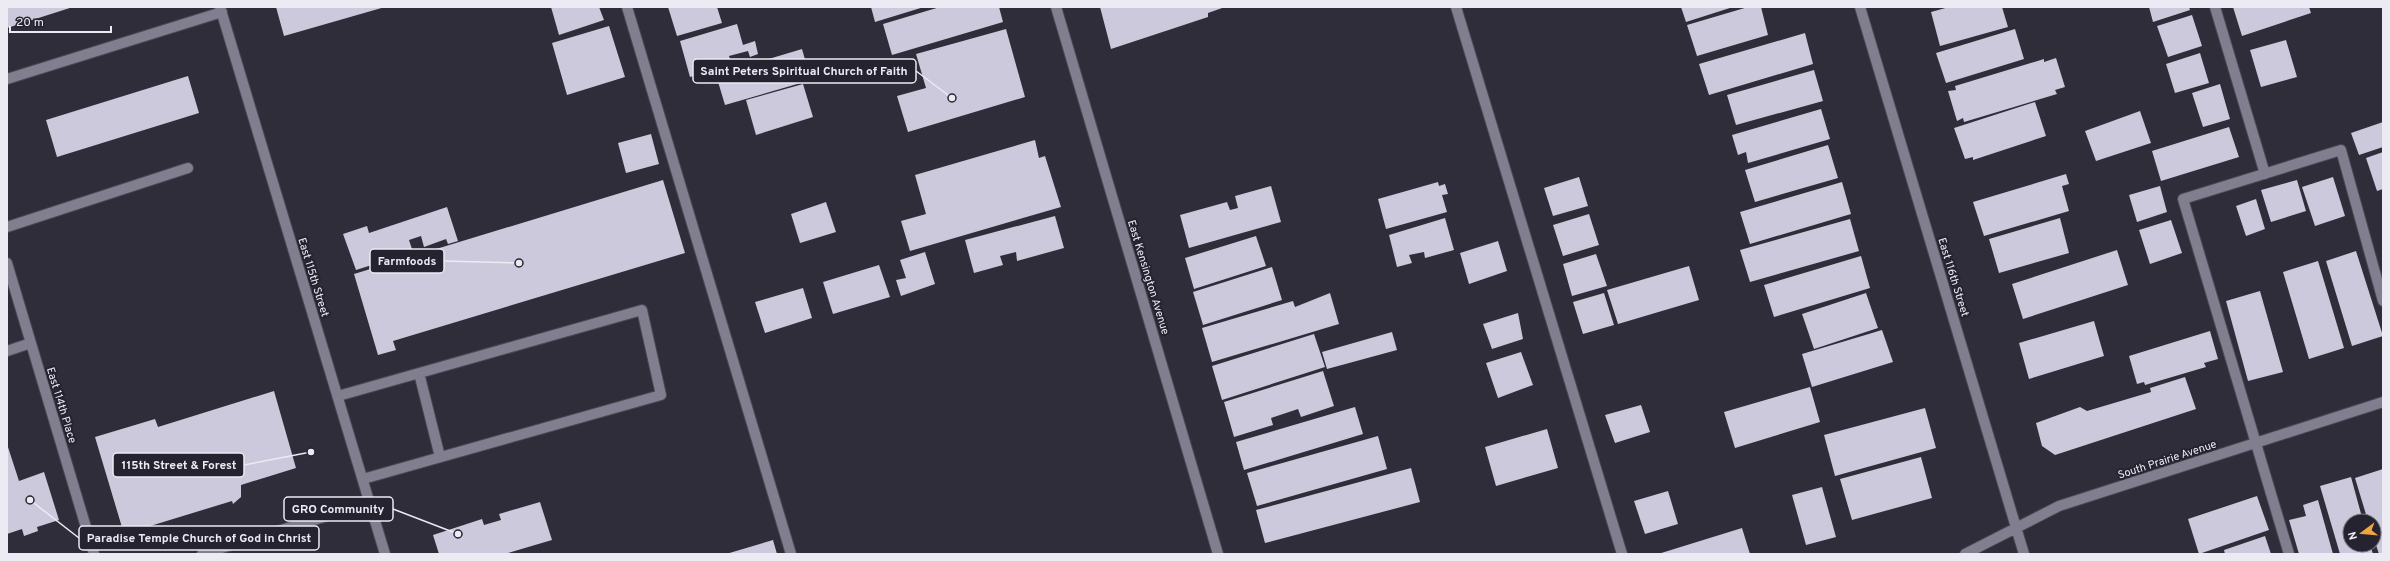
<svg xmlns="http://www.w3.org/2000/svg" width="2390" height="561" font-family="Overpass,sans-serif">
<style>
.building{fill:#cbc9db}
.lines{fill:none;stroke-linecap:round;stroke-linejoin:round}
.minor-casing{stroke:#4a4854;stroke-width:12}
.minor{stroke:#817f8f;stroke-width:10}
.labels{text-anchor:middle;stroke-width:4;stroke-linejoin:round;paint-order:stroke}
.street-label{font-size:11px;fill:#ecebf4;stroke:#252330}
.leader{fill:none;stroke:#ecebf4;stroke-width:1.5}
.callout-dot{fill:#ecebf4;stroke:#252330;stroke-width:1.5}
.callout{fill:#252330;stroke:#ecebf4;stroke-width:1.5}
.callout-label{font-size:12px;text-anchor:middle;font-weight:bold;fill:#ecebf4}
</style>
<rect width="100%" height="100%" fill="#2f2d3a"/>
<path class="building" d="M 7,7 L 73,7 L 7,28 Z
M 276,7 L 385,7 L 284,36 Z
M 551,7 L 599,7 L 604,20 L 559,35 Z
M 668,7 L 717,7 L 722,23 L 677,36 Z
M 871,7 L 924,7 L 875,22 Z
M 940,7 L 999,7 L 1003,22 L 892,55 L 883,24 Z
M 1100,7 L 1225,7 L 1208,13 L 1208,17 L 1111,49 Z
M 1681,7 L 1733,7 L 1686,22 Z
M 1748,7 L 1761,7 L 1768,35 L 1697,56 L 1687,25 Z
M 1949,7 L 2002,7 L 2008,27 L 1940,46 L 1931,12 Z
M 2149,7 L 2189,7 L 2190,10 L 2153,22 Z
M 2233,7 L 2309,7 L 2311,13 L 2242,36 Z
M 2192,15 L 2202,46 L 2168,57 L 2157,26 Z
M 737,24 L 743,45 L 755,41 L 758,54 L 750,57 L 748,51 L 729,56 L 732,65 L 690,77 L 680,41 Z
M 609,26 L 625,77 L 567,95 L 552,43 Z
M 1006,29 L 1025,97 L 908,132 L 897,96 L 926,88 L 916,54 Z
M 2015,29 L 2024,59 L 1946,83 L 1936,53 Z
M 1805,33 L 1813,64 L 1709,95 L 1699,64 Z
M 2286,40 L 2297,77 L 2261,87 L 2250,50 Z
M 802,49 L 811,80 L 725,105 L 716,75 Z
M 2200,53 L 2209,83 L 2175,93 L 2166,64 Z
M 2056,58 L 2065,87 L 2055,90 L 2057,94 L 1964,122 L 1963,118 L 1957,121 L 1948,91 L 1956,90 L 1955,86 L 2044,59 L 2044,62 Z
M 1814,70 L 1823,101 L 1736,125 L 1727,95 Z
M 188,76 L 199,113 L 57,157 L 46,120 Z
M 803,84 L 813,117 L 756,135 L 746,100 Z
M 2220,84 L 2230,119 L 2203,127 L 2192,93 Z
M 2035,102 L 2046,136 L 1973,160 L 1973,157 L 1965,159 L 1954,128 Z
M 1821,109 L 1830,139 L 1748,163 L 1746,152 L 1738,155 L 1732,135 Z
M 2140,111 L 2151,143 L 2096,161 L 2085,131 Z
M 2383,122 L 2383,147 L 2359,155 L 2351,133 Z
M 2229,127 L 2239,157 L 2161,181 L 2152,151 Z
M 651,134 L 659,164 L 626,173 L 618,143 Z
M 1035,140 L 1039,158 L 1045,156 L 1061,207 L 910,251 L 901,221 L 926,214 L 915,175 Z
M 1828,145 L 1838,178 L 1755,202 L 1745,170 Z
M 2383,152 L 2383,189 L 2377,191 L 2366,158 Z
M 2066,174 L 2069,184 L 2062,186 L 2069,211 L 1984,236 L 1973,202 Z
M 1579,177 L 1588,206 L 1553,216 L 1544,188 Z
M 2333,177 L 2345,216 L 2315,226 L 2302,187 Z
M 663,180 L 685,253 L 393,341 L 396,350 L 378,355 L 354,274 Z
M 2297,180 L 2306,211 L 2271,222 L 2261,190 Z
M 1438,182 L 1439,186 L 1445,184 L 1448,194 L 1442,195 L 1447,212 L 1386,229 L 1378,199 Z
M 1842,182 L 1851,214 L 1750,244 L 1740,212 Z
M 1271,186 L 1281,222 L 1189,248 L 1180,215 L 1227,202 L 1230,210 L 1238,208 L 1235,196 Z
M 2160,186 L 2167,212 L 2137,222 L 2129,195 Z
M 2256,199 L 2265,229 L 2246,236 L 2236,206 Z
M 826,202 L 836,232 L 800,243 L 791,214 Z
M 447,207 L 458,241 L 448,244 L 446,239 L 424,247 L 421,236 L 409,240 L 413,252 L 356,270 L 343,234 L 367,226 L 369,233 Z
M 1589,214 L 1599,245 L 1563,256 L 1553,225 Z
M 1055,216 L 1064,248 L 1017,261 L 1016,252 L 1000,256 L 1003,265 L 974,273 L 965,240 Z
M 1445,218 L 1454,250 L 1425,258 L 1424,252 L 1409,255 L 1412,263 L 1397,267 L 1389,235 Z
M 2060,218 L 2069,253 L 1999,273 L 1989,239 Z
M 1850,219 L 1859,251 L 1750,282 L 1740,250 Z
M 2171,220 L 2182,253 L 2150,264 L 2139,230 Z
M 1256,236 L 1266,266 L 1194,289 L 1185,258 Z
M 1498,241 L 1507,271 L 1469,284 L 1460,253 Z
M 2117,250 L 2128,285 L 2023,319 L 2012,284 Z
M 2356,251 L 2383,336 L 2352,346 L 2326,261 Z
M 925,252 L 935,284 L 901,296 L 896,280 L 906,278 L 900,260 Z
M 1596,254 L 1607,286 L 1572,296 L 1563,264 Z
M 1861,256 L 1870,288 L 1774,317 L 1764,285 Z
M 2318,261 L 2344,348 L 2309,359 L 2283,272 Z
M 879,265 L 890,297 L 833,314 L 823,282 Z
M 1689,266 L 1699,300 L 1618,324 L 1607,290 Z
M 1272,267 L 1282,300 L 1203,325 L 1193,292 Z
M 803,288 L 812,318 L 765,333 L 755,302 Z
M 2260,291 L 2283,372 L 2248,381 L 2226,301 Z
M 1330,293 L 1339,324 L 1212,362 L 1202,328 L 1293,301 L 1295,307 Z
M 1604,293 L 1614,325 L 1583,334 L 1573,302 Z
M 1866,293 L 1878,328 L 1814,349 L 1802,314 Z
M 1518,313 L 1523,339 L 1492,349 L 1483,324 Z
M 2094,321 L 2104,356 L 2029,379 L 2019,343 Z
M 1882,330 L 1893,362 L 1812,387 L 1802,354 Z
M 2210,331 L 2218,359 L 2204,363 L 2206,367 L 2145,385 L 2144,382 L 2137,384 L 2129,356 Z
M 1392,332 L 1397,350 L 1327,369 L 1322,352 Z
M 1314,334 L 1325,367 L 1222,400 L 1212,366 Z
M 1521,352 L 1533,385 L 1498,398 L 1486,363 Z
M 1323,371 L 1334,406 L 1301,417 L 1298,409 L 1271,418 L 1273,425 L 1234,437 L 1224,402 Z
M 2185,377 L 2196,409 L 2055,455 L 2042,446 L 2036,423 L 2080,407 L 2087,411 L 2151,392 L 2150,388 Z
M 1810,387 L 1820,422 L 1735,448 L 1724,412 Z
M 274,391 L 296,468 L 241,485 L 241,497 L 233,504 L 232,501 L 124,534 L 95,437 L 155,419 L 158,427 Z
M 1641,405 L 1650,432 L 1615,443 L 1605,415 Z
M 1355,407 L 1363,434 L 1244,470 L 1236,442 Z
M 1925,408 L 1936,448 L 1835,476 L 1824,435 Z
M 1547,429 L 1558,468 L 1496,486 L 1485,447 Z
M 1378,436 L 1387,469 L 1257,506 L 1247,473 Z
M 7,444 L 19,481 L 44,472 L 59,520 L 37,527 L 38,531 L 24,536 L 22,529 L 7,534 Z
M 1921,457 L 1932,498 L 1852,520 L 1840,479 Z
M 1411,468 L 1420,502 L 1265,543 L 1256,510 Z
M 2383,469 L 2383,554 L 2379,554 L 2374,539 L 2374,521 L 2368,521 L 2355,478 Z
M 2351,477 L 2363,521 L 2350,521 L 2350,545 L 2370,545 L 2373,554 L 2340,554 L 2320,486 Z
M 1822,487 L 1836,537 L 1806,545 L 1792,495 Z
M 1668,491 L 1678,524 L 1645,534 L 1634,501 Z
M 2257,496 L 2269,530 L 2199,554 L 2188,519 Z
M 2318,500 L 2333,554 L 2299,554 L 2289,520 L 2306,516 L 2303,505 Z
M 540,502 L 552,540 L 505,554 L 439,554 L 433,535 L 482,519 L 484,525 L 501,520 L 499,514 Z
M 1742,528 L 1750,554 L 1658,554 Z
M 2265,536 L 2271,554 L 2225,554 L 2224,550 Z
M 773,540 L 777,554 L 726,554 Z"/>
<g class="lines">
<defs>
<path id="minor" d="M 220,7 L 385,554
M 627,7 L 791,554
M 1056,7 L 1218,554
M 1456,7 L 1622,554
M 1860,7 L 2024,554
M 2215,7 L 2265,174
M 7,79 L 222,12
M 7,227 L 188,168
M 7,263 L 94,554
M 7,351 L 31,343
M 419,373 L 440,457
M 338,396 L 642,310 L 661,395 L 363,479
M 202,554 L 370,503
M 1965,554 L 2059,506 L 2383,402
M 2289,554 L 2183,199 L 2341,150 L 2383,301"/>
</defs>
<use href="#minor" class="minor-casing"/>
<use href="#minor" class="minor"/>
</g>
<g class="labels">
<g class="street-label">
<text transform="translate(314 277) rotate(73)" y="4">East 115th Street</text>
<text transform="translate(1149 277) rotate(73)" y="4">East Kensington Avenue</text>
<text transform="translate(1954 277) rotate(73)" y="4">East 116th Street</text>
<text transform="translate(62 405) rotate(73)" y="4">East 114th Place</text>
<text transform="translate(2167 459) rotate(-18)" y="4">South Prairie Avenue</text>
</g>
</g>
<path class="leader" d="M952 98L916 71M519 263L444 261M311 452L244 465M458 534L393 509M30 500L79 538"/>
<g class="callout-dot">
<circle cx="952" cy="98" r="4"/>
<circle cx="519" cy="263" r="4"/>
<circle cx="311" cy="452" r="4"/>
<circle cx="458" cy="534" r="4"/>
<circle cx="30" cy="500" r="4"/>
</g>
<g class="callout">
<rect x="693" y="59" width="223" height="24" rx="4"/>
<rect x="370" y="249" width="74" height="24" rx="4"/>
<rect x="113" y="453" width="131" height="24" rx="4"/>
<rect x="284" y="497" width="109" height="24" rx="4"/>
<rect x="79" y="526" width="240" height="24" rx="4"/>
</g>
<g class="callout-label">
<text x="804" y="75">Saint Peters Spiritual Church of Faith</text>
<text x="407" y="265">Farmfoods</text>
<text x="179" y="469">115th Street &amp; Forest</text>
<text x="338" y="513">GRO Community</text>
<text x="199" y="542">Paradise Temple Church of God in Christ</text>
</g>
<rect width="2390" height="561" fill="none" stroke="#ecebf4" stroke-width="16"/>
<g transform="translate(2362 533) rotate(254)"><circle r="19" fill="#252330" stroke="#75737e"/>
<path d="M0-3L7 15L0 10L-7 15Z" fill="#f0a63f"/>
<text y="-6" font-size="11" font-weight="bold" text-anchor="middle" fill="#ecebf4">N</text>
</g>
<path d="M10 26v6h101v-6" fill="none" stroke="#ecebf4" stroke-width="2"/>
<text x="16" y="26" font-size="12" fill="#ecebf4" stroke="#252330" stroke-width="3" paint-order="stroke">20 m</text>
</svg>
